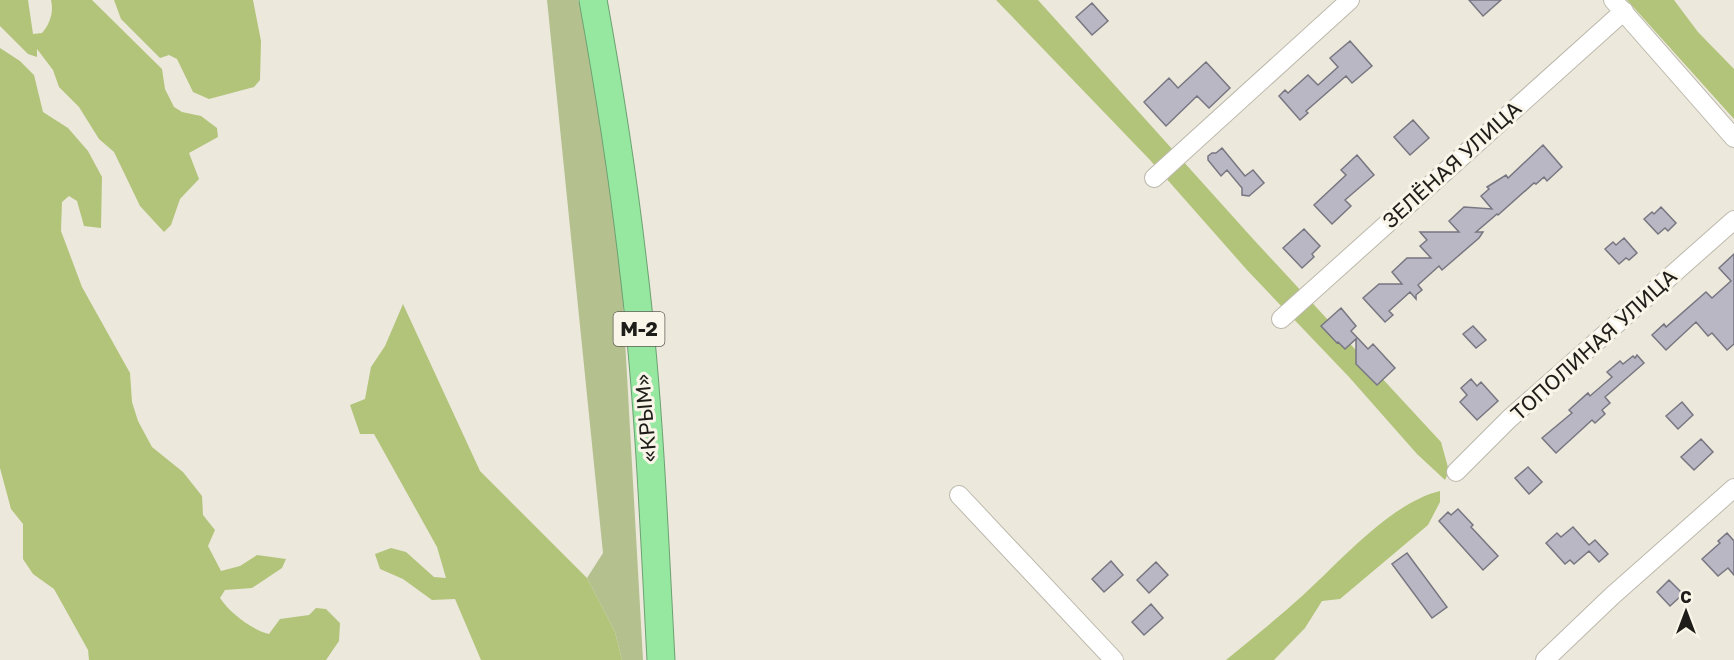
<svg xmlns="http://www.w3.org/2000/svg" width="1734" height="660" font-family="'Golos Text',sans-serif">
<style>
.green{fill:#b4c18e}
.forest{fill:#b2c47a}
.building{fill:#b9b7c3;stroke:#777681;stroke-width:1.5}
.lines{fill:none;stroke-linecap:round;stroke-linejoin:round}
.minor-casing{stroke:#bcb8ac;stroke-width:20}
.highway-casing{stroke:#6ca171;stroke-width:29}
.minor{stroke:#fff;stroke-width:18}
.highway{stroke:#96e8a1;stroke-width:27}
.labels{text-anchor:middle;stroke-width:6;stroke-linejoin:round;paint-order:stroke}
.shield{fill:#f9f5e9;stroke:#605e57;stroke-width:1.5}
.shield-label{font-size:20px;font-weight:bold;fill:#1e1d19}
.street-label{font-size:21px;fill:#1e1d19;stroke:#f9f5e9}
</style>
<rect width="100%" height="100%" fill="#ece8dc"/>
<path class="green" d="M 547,0 L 578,0 L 596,50 L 622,286 L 643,660 L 622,660 L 615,632 L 587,578 L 603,553 Z"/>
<path class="forest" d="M 0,0 L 28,0 L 33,34 L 42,33 C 50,24 54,12 51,0 L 92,0 L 162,69 L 165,89 L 174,107 L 182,112 L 201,116 L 217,128 L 218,137 L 189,153 L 199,179 L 180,199 L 171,225 L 164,232 L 140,206 L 114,152 L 99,139 L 79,107 L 59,87 L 53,70 L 37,49 L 37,57 L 28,54 L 0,26 Z
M 114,0 L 253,0 L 261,41 L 260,80 L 254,87 L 209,99 L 193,92 L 177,59 L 169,55 L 160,58 L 121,19 Z
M 996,0 L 1038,0 L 1254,240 L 1441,442 L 1449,471 L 1445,480 L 1417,454 L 1349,377 L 1247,270 L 1150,160 Z
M 1627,0 L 1674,0 L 1698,32 L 1734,69 L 1734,119 Z
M 0,48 L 20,61 L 34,75 L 43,112 L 68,128 L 88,151 L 102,177 L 101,228 L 84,226 L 77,201 L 69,196 L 62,202 L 61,231 L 82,287 L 130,373 L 132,402 L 138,421 L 152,447 L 183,472 L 202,496 L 203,515 L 215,530 L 208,546 L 221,571 L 240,566 L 257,555 L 286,559 L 282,568 L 252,588 L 225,590 L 220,598 C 230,613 252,630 269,634 L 280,619 L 309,615 L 316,608 L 326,609 L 340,623 L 339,641 L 326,660 L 89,660 L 88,650 L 54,589 L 33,574 L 23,559 L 23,524 L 11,509 L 0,468 Z
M 403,304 L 480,471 L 587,578 L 615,632 L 622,660 L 481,660 L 455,599 L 432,600 L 403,579 L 380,569 L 375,554 L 391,548 L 406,552 L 434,577 L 446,578 L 437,547 L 374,434 L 360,434 L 350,405 L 365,399 L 371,367 L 385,346 Z
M 1440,491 L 1440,502 L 1428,525 L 1340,599 L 1322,601 L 1305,628 L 1274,660 L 1226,660 C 1251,639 1277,619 1301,597 C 1339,563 1390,503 1440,491 Z"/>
<path class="building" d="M 1469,0 L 1501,0 L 1483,16 Z
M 1092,3 L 1108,21 L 1092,35 L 1076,17 Z
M 1350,41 L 1372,66 L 1352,83 L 1346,76 L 1306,111 L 1308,113 L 1300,120 L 1279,96 L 1285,90 L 1288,93 L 1308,75 L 1318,85 L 1338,67 L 1330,58 Z
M 1206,62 L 1230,88 L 1209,108 L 1197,96 L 1166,126 L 1144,102 L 1169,78 L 1178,88 Z
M 1413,120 L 1429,138 L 1410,155 L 1394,137 Z
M 1543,145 L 1562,167 L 1547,181 L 1544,177 L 1536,184 L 1534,183 L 1498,215 L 1497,214 L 1476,232 L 1483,232 L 1479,238 L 1442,270 L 1439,266 L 1419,284 L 1418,285 L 1422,290 L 1416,295 L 1416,299 L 1410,292 L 1389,311 L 1393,315 L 1385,322 L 1363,298 L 1379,284 L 1402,284 L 1392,272 L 1407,258 L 1431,258 L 1420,246 L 1427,240 L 1420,232 L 1459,232 L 1449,221 L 1464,207 L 1492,209 L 1481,196 L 1489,189 L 1487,187 L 1506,175 L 1508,178 Z
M 1222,148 L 1245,176 L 1253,170 L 1264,183 L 1249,196 L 1242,195 L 1242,188 L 1227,170 L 1221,176 L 1208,160 L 1208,156 L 1212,153 L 1216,153 Z
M 1357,155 L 1374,175 L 1345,200 L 1351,206 L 1332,224 L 1314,205 L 1346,175 L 1341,170 Z
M 1661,207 L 1676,223 L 1668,231 L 1665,228 L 1658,234 L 1644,219 L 1652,212 L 1654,214 Z
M 1304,229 L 1320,246 L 1312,254 L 1314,257 L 1302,268 L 1283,248 Z
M 1624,238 L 1637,253 L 1629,260 L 1626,258 L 1619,264 L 1605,249 L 1613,242 L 1616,245 Z
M 1734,254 L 1734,344 L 1727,350 L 1712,333 L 1708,336 L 1696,322 L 1666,350 L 1652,335 L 1664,324 L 1666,327 L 1706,292 L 1712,298 L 1731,281 L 1719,268 Z
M 1341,308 L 1356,326 L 1351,331 L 1368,349 L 1373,344 L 1395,368 L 1377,385 L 1356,364 L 1356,339 L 1345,349 L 1338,342 L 1337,343 L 1321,326 Z
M 1473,326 L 1486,340 L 1476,348 L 1463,334 Z
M 1637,355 L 1644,363 L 1605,397 L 1610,403 L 1602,410 L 1605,414 L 1595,423 L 1592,420 L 1556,453 L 1542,438 L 1572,413 L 1569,410 L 1588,393 L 1590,396 L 1612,377 L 1607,372 L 1620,361 L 1623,364 L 1633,356 L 1635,358 Z
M 1471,379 L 1477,386 L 1481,382 L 1498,401 L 1477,420 L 1460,402 L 1467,395 L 1461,388 Z
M 1682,402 L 1693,415 L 1678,429 L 1666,416 Z
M 1701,439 L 1713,452 L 1694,470 L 1681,457 Z
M 1528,467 L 1542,482 L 1529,494 L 1515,478 Z
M 1458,509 L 1473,525 L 1471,527 L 1498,556 L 1483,570 L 1439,521 L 1448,512 L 1451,515 Z
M 1573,527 L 1589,545 L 1595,540 L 1608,554 L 1599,562 L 1589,551 L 1574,564 L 1570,560 L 1565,564 L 1546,543 L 1557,533 L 1561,537 Z
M 1727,533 L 1734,541 L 1734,575 L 1728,568 L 1718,576 L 1702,559 L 1720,543 L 1718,541 Z
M 1407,553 L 1447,607 L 1432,618 L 1392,564 Z
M 1111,561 L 1123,575 L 1104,592 L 1092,579 Z
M 1156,562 L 1168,575 L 1149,593 L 1137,580 Z
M 1669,580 L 1683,594 L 1670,606 L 1657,592 Z
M 1151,604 L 1163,618 L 1144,635 L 1132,622 Z"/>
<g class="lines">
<defs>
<path id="minor" d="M 1613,0 L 1734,138
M 1154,178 L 1350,0
M 1281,319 L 1624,11
M 1456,472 L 1509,419 L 1734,220
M 959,495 L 1114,660
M 1545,660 L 1612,596 L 1734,488"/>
<path id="highway" d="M 593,0 C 609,88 623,177 633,265 C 649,396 654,529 661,660"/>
</defs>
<use href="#minor" class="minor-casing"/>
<use href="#highway" class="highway-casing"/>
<use href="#minor" class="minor"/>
<use href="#highway" class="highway"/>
</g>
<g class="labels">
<rect class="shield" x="613.5" y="312" width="51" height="34" rx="4.5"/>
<g class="shield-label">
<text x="639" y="336">М-2</text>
</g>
<g class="street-label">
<text transform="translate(1452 165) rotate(-42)" y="7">ЗЕЛЁНАЯ УЛИЦА</text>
<text transform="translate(1594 345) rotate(-42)" y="7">ТОПОЛИНАЯ УЛИЦА</text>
<text transform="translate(646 418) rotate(-95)" y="7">«КРЫМ»</text>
</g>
</g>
<g transform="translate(1686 612)" stroke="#f9f5e9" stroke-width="4.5" paint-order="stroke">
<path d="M0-4.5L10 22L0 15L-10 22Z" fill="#1e1d19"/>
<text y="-9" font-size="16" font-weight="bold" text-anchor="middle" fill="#1e1d19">С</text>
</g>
</svg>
